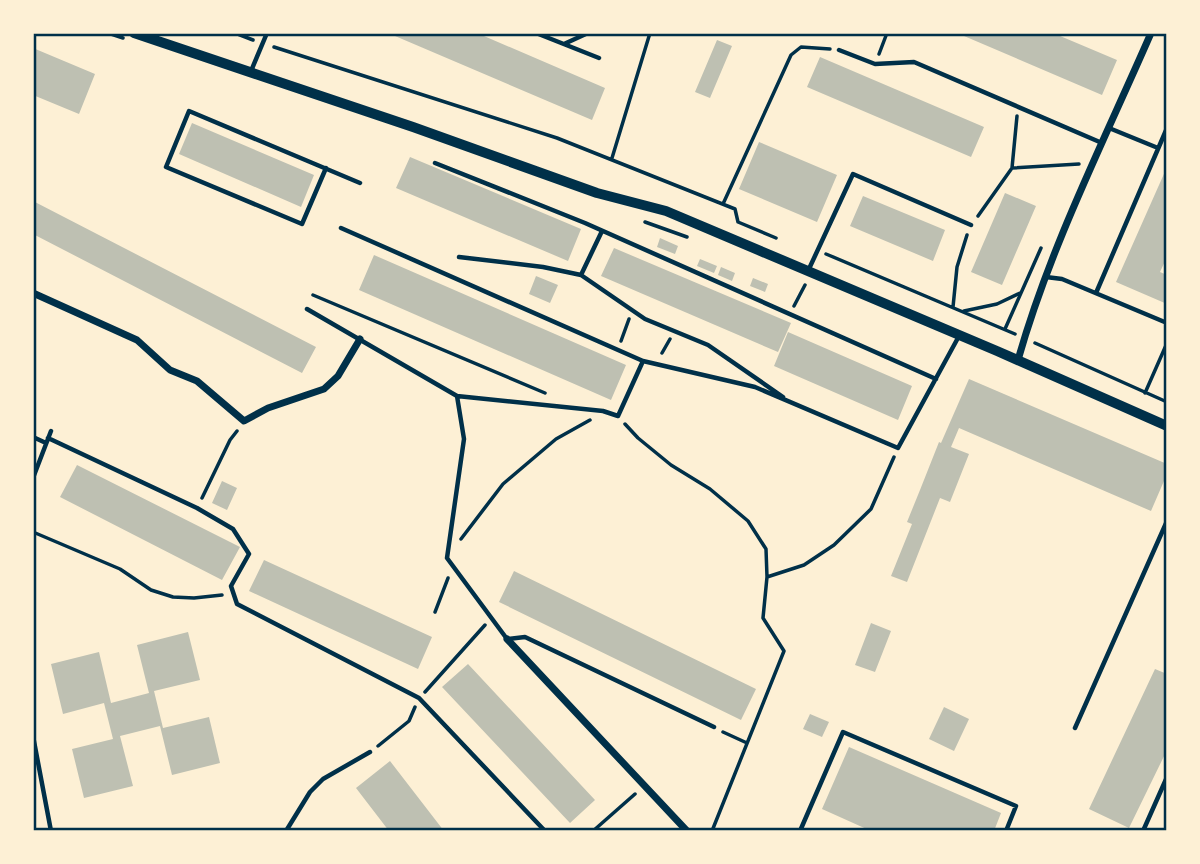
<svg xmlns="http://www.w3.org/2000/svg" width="1200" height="864" font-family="Overpass,sans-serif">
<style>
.building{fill:#bec0b2}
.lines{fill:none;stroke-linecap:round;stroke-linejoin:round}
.path{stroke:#003049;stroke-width:3.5}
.service{stroke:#003049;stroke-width:4.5}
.minor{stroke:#003049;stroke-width:7}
.tertiary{stroke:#003049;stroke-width:10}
.neatline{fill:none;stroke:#003049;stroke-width:2.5}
</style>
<rect width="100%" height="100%" fill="#fdf0d5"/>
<path class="building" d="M 388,33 L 477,33 L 605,88 L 592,120 Z
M 957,33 L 1053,33 L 1117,60 L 1102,95 Z
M 717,40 L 732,46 L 710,98 L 695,92 Z
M 33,48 L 95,74 L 79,114 L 33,95 Z
M 820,57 L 984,127 L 971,157 L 807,87 Z
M 192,123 L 314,175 L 301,207 L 179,154 Z
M 759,142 L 837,175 L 817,222 L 739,189 Z
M 410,157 L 581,229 L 568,261 L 396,188 Z
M 1167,167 L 1167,257 L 1160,272 L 1167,275 L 1167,304 L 1116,282 Z
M 1005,193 L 1036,206 L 1002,285 L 971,272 Z
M 863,196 L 945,230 L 933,261 L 850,226 Z
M 33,201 L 316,347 L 302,373 L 33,234 Z
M 660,238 L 678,246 L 675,254 L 657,247 Z
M 614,248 L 791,323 L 778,352 L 601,276 Z
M 374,255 L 626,365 L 611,400 L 359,290 Z
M 700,259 L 717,266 L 714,273 L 697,266 Z
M 721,267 L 735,273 L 732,281 L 718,275 Z
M 536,276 L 558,285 L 550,303 L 529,294 Z
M 753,278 L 768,284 L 765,292 L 750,286 Z
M 788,332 L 912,386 L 898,420 L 774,366 Z
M 969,379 L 1167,464 L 1167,474 L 1151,511 L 959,428 L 951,447 L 969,454 L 950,502 L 940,498 L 907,582 L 891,576 L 912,524 L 907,522 L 920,490 L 939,442 L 941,443 Z
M 77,465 L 240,547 L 222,580 L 60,497 Z
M 222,481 L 237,488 L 227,510 L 212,503 Z
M 264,560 L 432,637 L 418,669 L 249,591 Z
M 514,571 L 756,689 L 741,720 L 499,602 Z
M 871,623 L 891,631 L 875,672 L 855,665 Z
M 188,632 L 200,680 L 154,691 L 163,728 L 209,717 L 220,763 L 172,775 L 160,726 L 120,736 L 133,786 L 84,798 L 72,749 L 113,739 L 104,703 L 63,714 L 51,664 L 99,652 L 111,703 L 149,693 L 137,645 Z
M 468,664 L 595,800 L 570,823 L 442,687 Z
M 1155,669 L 1167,674 L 1167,750 L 1129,828 L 1089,809 Z
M 944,707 L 969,719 L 954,751 L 929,739 Z
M 810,714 L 829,722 L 822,737 L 803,729 Z
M 849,747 L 1001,813 L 994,831 L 871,831 L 822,809 Z
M 390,761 L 444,831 L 389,831 L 356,788 Z"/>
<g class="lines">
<path class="path" d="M 108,33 L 123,38
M 235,33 L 253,40
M 274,47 L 557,138 L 735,209 L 738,222 L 776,238
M 879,54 L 887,33
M 612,158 L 650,33
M 1012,168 L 1079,164
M 723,204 L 791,55 L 801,47 L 830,49
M 978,216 L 1012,168 L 1017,116
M 645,222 L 687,237
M 826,254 L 1015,334
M 313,295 L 545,393
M 794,306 L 805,285
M 953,307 L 957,267 L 967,235
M 964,311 L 997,304 L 1020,293
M 1005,329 L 1041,248
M 621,341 L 629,319
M 1035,343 L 1167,402
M 662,353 L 670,339
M 1145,393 L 1167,343
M 625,424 L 638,438 L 671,465 L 710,489 L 748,521 L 766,549 L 767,577
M 202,498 L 230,440 L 237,431
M 33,532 L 120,569 L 151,590 L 173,597 L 194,598 L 222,595
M 461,539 L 503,484 L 556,439 L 590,420
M 435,612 L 448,578
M 425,692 L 485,625
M 723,732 L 747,743
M 378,746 L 409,721 L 415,707
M 593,831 L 635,794
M 712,831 L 784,651 L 763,618 L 767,577 L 804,565 L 834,545 L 871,509 L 894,457"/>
<path class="service" d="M 536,33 L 599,58
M 564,44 L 588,33
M 839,50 L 875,64 L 914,62 L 1102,143
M 251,71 L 267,33
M 1109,128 L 1158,148
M 435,163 L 585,223 L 936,379
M 326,168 L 302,224 L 166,167 L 189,111 L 360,183
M 341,228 L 643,361 L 618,416 L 603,411 L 457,396
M 602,231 L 581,275 L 645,319 L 708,345 L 783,397
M 459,257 L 543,267 L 581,275
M 808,271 L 853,174 L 971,225
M 1046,277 L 1062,279 L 1167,323
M 1096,293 L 1167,128
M 307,309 L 457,396 L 464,439 L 447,558 L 507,639 L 525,637 L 714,727
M 643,361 L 755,387 L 898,448 L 959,336
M 33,437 L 46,443
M 48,438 L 197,508 L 233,529 L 249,554 L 231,586 L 237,604 L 419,698 L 545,831
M 33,478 L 51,431
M 1075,728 L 1167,521
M 33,736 L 51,831
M 286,831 L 310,792 L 323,779 L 370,752
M 800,831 L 843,732 L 1016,806 L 1006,831
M 1143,831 L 1167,777"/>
<path class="minor" d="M 33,293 L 137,340 L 170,370 L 197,381 L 244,421 L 268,408 L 324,389 L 338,376 L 360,339
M 1018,360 C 1050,247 1104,141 1151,33
M 507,639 L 687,831"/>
<path class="tertiary" d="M 134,33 L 413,127 L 597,193 L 666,211 L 997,351 L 1167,426"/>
</g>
<rect width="1200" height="864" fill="none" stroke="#fdf0d5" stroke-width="70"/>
<rect x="35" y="35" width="1130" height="794" class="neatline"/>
</svg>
